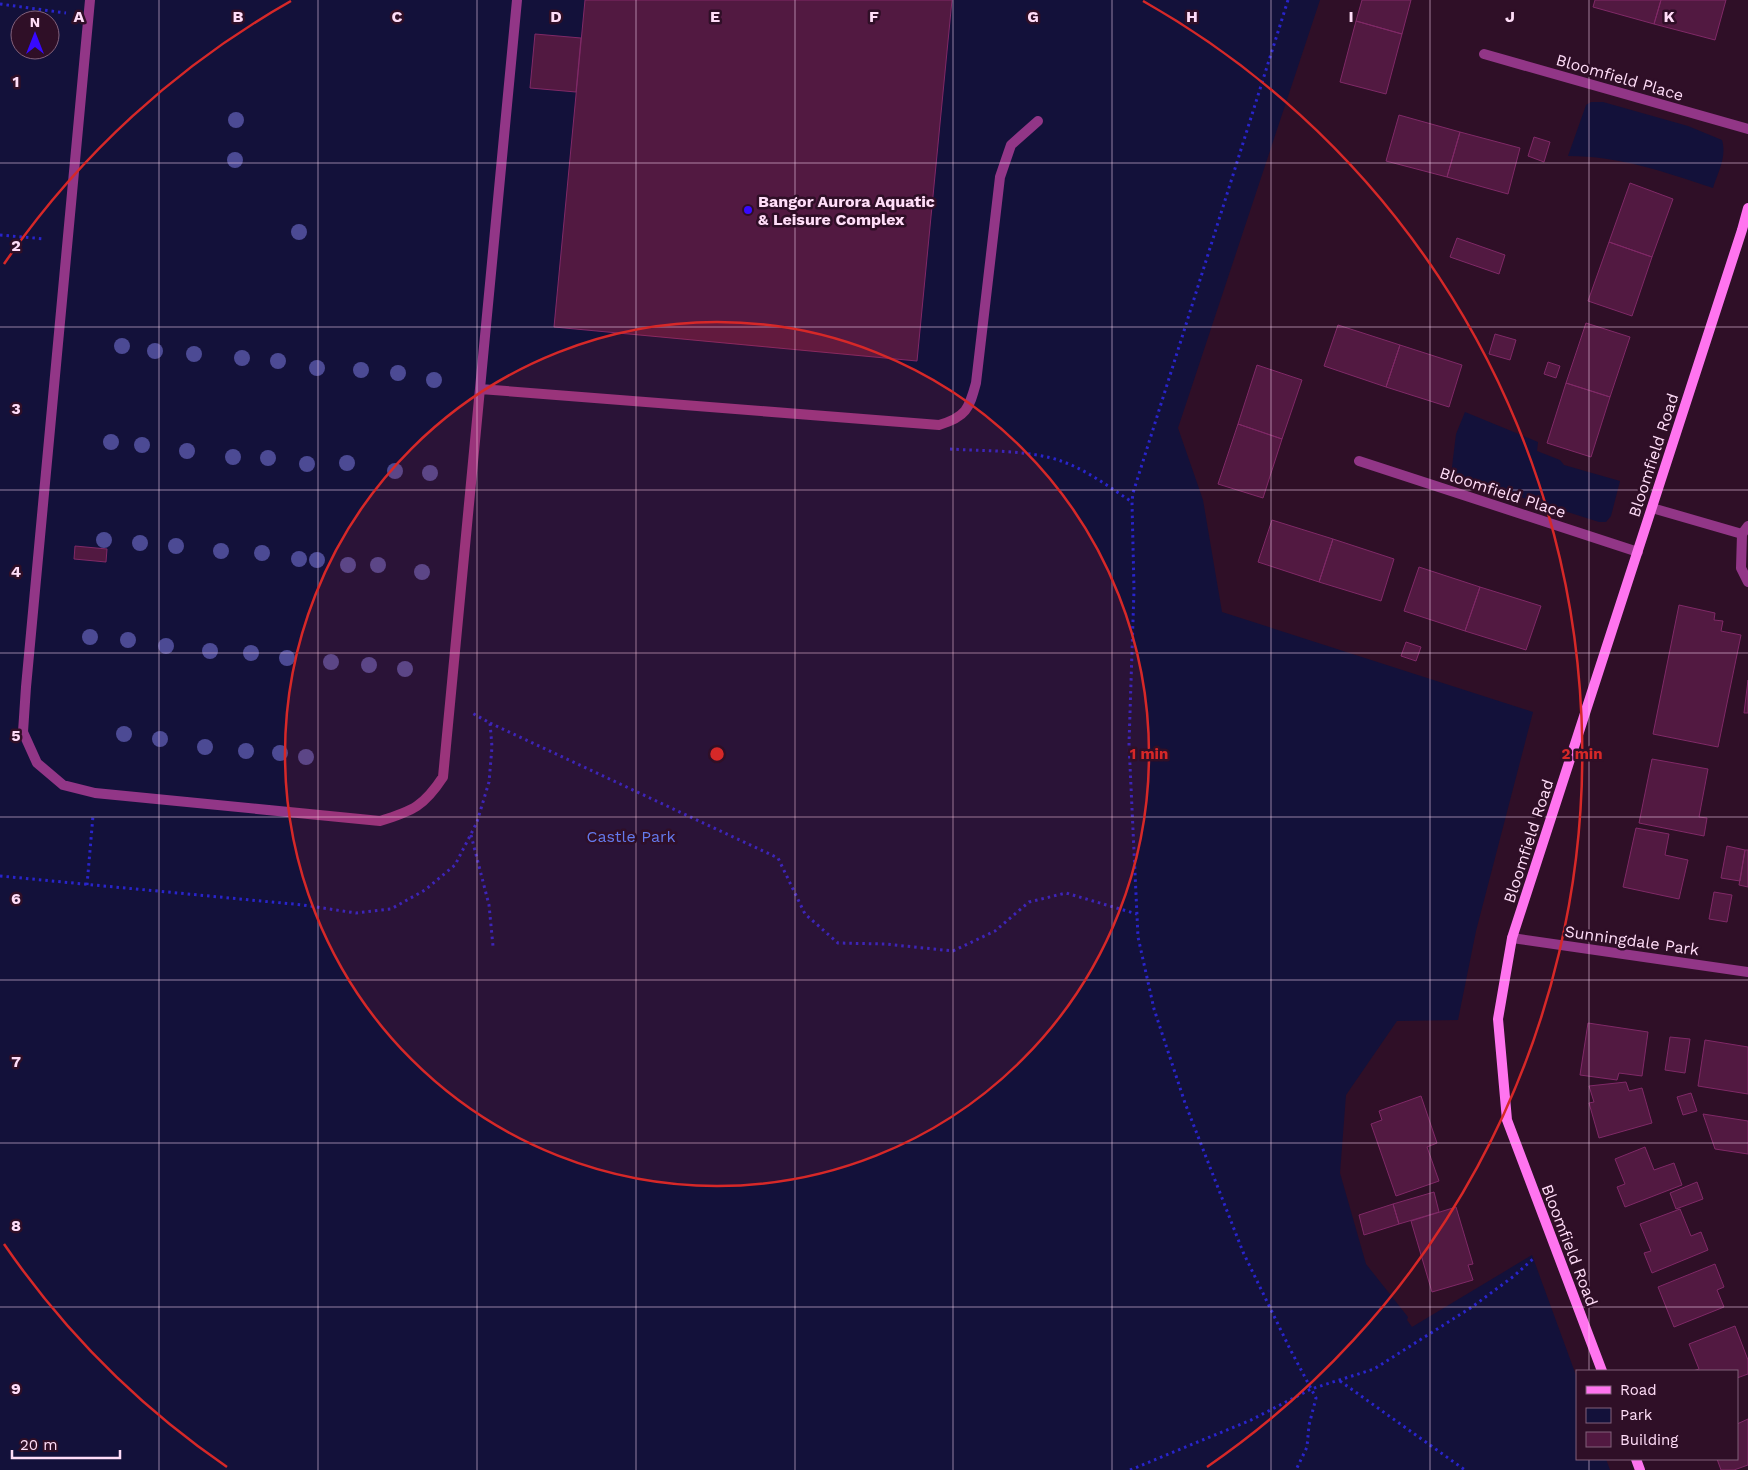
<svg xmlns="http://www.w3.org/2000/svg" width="1748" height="1470" font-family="'Work Sans',sans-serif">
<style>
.green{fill:#13113a;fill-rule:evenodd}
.building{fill:#521941;stroke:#802967}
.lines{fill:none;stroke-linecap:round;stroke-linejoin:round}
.path{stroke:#2924cc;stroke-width:3;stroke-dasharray:2.5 4;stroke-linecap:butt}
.lane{stroke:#923687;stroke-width:10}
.street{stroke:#923687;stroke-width:10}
.secondary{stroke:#ff74ef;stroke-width:10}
.tree{fill:#4c4a94}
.grid{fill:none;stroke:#ffddf8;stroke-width:1;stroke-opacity:0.55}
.ring{fill:none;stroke:#d62828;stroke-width:2.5}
.poi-dot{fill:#3709ff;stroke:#2f0f27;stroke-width:2}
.labels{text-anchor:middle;stroke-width:5;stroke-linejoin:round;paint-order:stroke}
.street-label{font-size:16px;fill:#ffddf8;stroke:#2f0f27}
.poi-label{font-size:16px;font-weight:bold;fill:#ffddf8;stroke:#2f0f27;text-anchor:start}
.park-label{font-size:16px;fill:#647aed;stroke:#2f0f27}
.grid-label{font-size:16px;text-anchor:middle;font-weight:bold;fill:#ffddf8;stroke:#2f0f27;stroke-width:5;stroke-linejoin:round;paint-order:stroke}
.centre{fill:#d62828;stroke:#2f0f27;stroke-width:2.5}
.ring-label{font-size:15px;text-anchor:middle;font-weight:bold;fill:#d62828;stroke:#2f0f27;stroke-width:5;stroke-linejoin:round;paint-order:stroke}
</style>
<rect width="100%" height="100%" fill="#2f0f27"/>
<path class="green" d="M 0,0 L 1320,0 L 1178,428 L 1203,500 L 1222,612 L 1533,712 L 1476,931 L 1458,1020 L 1397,1021 L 1346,1095 L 1340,1173 L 1366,1264 L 1408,1317 L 1407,1320 L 1412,1327 L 1532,1255 L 1577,1378 L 1577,1459 L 1606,1459 L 1610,1470 L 0,1470 ZM 20,20 L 50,20 L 50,50 L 20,50 Z
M 1591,102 L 1603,102 L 1688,126 L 1722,140 C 1727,157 1718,172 1713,188 C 1664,172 1620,156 1568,156 L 1586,105 Z
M 1465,412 L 1538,442 L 1537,451 L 1560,460 L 1564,465 L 1620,481 L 1611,516 L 1606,522 L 1599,522 L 1451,475 L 1456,434 Z"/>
<path class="building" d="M 585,0 L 952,0 L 917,361 L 554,327 Z
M 1362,0 L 1411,0 L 1402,34 L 1356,21 Z
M 1595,0 L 1661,0 L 1654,24 L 1593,7 Z
M 1661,0 L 1726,0 L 1715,40 L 1654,24 Z
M 1356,21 L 1402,34 L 1386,94 L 1340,82 Z
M 535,34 L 581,38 L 576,92 L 530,88 Z
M 1399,115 L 1460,132 L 1447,177 L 1386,161 Z
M 1460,132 L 1520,148 L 1508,194 L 1447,177 Z
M 1534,137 L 1550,142 L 1544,162 L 1528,156 Z
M 1630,183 L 1673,199 L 1652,257 L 1609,242 Z
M 1457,238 L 1505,255 L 1499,274 L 1450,257 Z
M 1609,242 L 1652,257 L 1632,316 L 1588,301 Z
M 1586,323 L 1630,337 L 1610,397 L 1566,383 Z
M 1338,325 L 1400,345 L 1386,387 L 1324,366 Z
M 1495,334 L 1516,340 L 1510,360 L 1489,354 Z
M 1400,345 L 1462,365 L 1449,407 L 1386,387 Z
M 1548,362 L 1560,366 L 1556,378 L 1544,374 Z
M 1257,365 L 1302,380 L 1282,439 L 1238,424 Z
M 1566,383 L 1610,397 L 1591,457 L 1547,443 Z
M 1238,424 L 1282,439 L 1263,498 L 1218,484 Z
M 1272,520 L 1333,539 L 1319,582 L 1258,562 Z
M 1333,539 L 1394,559 L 1381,601 L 1319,582 Z
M 75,546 L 107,549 L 106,562 L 74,559 Z
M 1419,567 L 1480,587 L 1465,631 L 1404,611 Z
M 1480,587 L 1541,606 L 1526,650 L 1465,631 Z
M 1679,605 L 1715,613 L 1714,620 L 1723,621 L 1721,631 L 1741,635 L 1718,747 L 1653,734 Z
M 1406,642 L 1421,647 L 1416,661 L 1401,656 Z
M 1748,680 L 1748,713 L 1744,713 Z
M 1652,759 L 1708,769 L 1699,817 L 1707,818 L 1704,836 L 1639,823 Z
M 1636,828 L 1669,834 L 1665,855 L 1688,860 L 1679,899 L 1623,887 Z
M 1727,846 L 1745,850 L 1740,881 L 1721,878 Z
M 1745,850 L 1748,850 L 1748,887 L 1739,885 Z
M 1714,892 L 1732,895 L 1727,922 L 1709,919 Z
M 1588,1023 L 1648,1032 L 1642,1076 L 1619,1073 L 1617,1080 L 1580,1075 Z
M 1670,1037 L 1690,1039 L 1685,1073 L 1665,1070 Z
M 1705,1040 L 1748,1047 L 1748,1094 L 1698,1086 Z
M 1626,1082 L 1629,1091 L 1642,1088 L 1652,1123 L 1599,1138 L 1589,1103 L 1594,1102 L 1589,1086 Z
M 1691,1093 L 1697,1111 L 1683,1115 L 1677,1097 Z
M 1421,1096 L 1437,1143 L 1427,1147 L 1439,1181 L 1396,1196 L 1371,1124 L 1382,1120 L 1379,1111 Z
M 1703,1114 L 1748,1121 L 1748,1154 L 1715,1149 Z
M 1645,1147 L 1654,1170 L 1674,1163 L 1682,1185 L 1625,1207 L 1617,1187 L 1625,1184 L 1615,1159 Z
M 1697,1182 L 1703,1199 L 1676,1209 L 1670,1193 Z
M 1434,1192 L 1439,1212 L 1399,1224 L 1393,1204 Z
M 1393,1204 L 1399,1224 L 1364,1235 L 1359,1215 Z
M 1456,1207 L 1473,1264 L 1468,1265 L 1473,1280 L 1432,1292 L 1411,1221 Z
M 1680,1209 L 1691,1236 L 1701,1232 L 1708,1250 L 1652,1273 L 1644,1253 L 1651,1251 L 1640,1224 Z
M 1715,1264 L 1724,1287 L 1717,1290 L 1724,1307 L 1674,1327 L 1658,1287 Z
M 1735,1326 L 1748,1360 L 1748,1374 L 1737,1378 L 1737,1371 L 1693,1371 L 1699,1369 L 1689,1344 Z
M 1748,1419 L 1748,1465 L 1734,1470 L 1721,1470 L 1717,1459 L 1737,1459 L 1737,1424 Z"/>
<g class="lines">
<path class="path" d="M 1288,0 L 1133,493 L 1132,502 L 1134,590 L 1129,744 L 1138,937 L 1154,1009 L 1185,1103 L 1243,1252 L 1290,1349 L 1316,1398 L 1309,1425 L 1307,1447 L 1296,1470
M 0,4 L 66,13
M 0,235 L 45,239
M 950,449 C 982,451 1031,450 1061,461 C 1087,470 1109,487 1132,502
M 490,723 L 778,858 L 805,914 L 838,943 L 885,944 L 953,951 L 995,931 L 1029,902 L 1066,893 L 1137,914
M 471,835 L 489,905 L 493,946
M 0,876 L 303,905 L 356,913 L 391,909 L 425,890 L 455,865 L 471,834 L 477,822 L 489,782 L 492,747 L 490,723 L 472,713
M 87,885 L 93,816
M 1340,1381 L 1465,1470
M 1130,1470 L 1251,1420 L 1311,1389 L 1374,1369 L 1472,1307 L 1514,1276 L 1533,1259"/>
<path class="lane" d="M 90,0 L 26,687 L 23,732 L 37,763 L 63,785 L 95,793 L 380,821 C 413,811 424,806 443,777 L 517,0
M 480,389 L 939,425 C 966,417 969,409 976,383 L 1000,177 L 1011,145 L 1038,121
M 1652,508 L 1742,534
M 1748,526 L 1742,534 L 1741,568 L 1748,582"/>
<path class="street" d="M 1484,54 L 1748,129
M 1359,461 L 1638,552
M 1512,938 L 1748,972"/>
<path class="secondary" d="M 1602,1371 L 1507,1120 L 1498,1019 L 1512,938 L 1742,230 L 1748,208
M 1636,1459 L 1640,1470"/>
</g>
<g class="tree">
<circle cx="236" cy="120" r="8"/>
<circle cx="235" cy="160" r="8"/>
<circle cx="299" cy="232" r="8"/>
<circle cx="122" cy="346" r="8"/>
<circle cx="155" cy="351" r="8"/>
<circle cx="194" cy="354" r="8"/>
<circle cx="242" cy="358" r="8"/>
<circle cx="278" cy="361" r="8"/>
<circle cx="317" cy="368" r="8"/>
<circle cx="361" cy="370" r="8"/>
<circle cx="398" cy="373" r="8"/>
<circle cx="434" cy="380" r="8"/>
<circle cx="111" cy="442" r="8"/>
<circle cx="142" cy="445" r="8"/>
<circle cx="187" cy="451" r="8"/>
<circle cx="233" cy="457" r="8"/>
<circle cx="268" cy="458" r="8"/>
<circle cx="347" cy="463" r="8"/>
<circle cx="307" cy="464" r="8"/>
<circle cx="395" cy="471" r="8"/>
<circle cx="430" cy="473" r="8"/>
<circle cx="104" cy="540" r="8"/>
<circle cx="140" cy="543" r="8"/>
<circle cx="176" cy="546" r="8"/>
<circle cx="221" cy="551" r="8"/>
<circle cx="262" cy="553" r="8"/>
<circle cx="299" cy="559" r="8"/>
<circle cx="317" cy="560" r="8"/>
<circle cx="348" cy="565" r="8"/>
<circle cx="378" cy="565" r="8"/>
<circle cx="422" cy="572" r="8"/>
<circle cx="90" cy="637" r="8"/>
<circle cx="128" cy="640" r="8"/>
<circle cx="166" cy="646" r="8"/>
<circle cx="210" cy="651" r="8"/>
<circle cx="251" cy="653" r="8"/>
<circle cx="287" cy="658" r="8"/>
<circle cx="331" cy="662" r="8"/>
<circle cx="369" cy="665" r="8"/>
<circle cx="405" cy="669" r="8"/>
<circle cx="124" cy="734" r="8"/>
<circle cx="160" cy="739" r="8"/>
<circle cx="205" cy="747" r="8"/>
<circle cx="246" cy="751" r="8"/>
<circle cx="280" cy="753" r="8"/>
<circle cx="306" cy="757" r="8"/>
</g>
<path class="grid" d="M 159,0 L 159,1470M 318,0 L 318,1470M 477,0 L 477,1470M 636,0 L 636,1470M 795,0 L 795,1470M 953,0 L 953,1470M 1112,0 L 1112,1470M 1271,0 L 1271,1470M 1430,0 L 1430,1470M 1589,0 L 1589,1371M 0,163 L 1748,163M 0,327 L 1748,327M 0,490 L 1748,490M 0,653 L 1748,653M 0,817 L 1748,817M 0,980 L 1748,980M 0,1143 L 1748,1143M 0,1307 L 1748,1307M 1589,1459 L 1589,1470"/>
<circle cx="717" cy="754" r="432" fill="#d62828" fill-opacity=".12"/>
<g class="ring">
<circle cx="717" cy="754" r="432"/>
<path d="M227 1467A865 865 0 0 1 4 1244M4 264A865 865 0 0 1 291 1M1143 1A865 865 0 0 1 1207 1467"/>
</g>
<circle class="poi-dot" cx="748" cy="210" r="5"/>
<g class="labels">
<g class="street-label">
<text transform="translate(1620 77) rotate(16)" y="6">Bloomfield Place</text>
<text transform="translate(1653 455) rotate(-72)" y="6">Bloomfield Road</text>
<text transform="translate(1503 492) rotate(18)" y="6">Bloomfield Place</text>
<text transform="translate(1528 841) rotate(-72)" y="6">Bloomfield Road</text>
<text transform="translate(1632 940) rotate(8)" y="6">Sunningdale Park</text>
<text transform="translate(1570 1245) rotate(69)" y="6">Bloomfield Road</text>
</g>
<g class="poi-label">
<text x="758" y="207">Bangor Aurora Aquatic<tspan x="758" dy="18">&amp; Leisure Complex</tspan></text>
</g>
<g class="park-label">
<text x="631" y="842">Castle Park</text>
</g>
</g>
<g class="grid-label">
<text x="79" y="22">A</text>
<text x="238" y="22">B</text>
<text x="397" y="22">C</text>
<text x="556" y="22">D</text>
<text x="715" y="22">E</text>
<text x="874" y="22">F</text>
<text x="1033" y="22">G</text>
<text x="1192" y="22">H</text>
<text x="1351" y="22">I</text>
<text x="1510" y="22">J</text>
<text x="1669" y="22">K</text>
<text x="16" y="87">1</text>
<text x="16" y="251">2</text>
<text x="16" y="414">3</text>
<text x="16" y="577">4</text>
<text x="16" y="741">5</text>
<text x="16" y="904">6</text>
<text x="16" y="1067">7</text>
<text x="16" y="1231">8</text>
<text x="16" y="1394">9</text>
</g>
<circle cx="717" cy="754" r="8" class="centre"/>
<g class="ring-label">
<text x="1149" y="759">1 min</text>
<text x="1582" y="759">2 min</text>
</g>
<rect x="1576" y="1370" width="162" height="90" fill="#2f0f27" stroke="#82617b"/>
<rect x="1586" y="1386" width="25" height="8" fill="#ff74ef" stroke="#82617b"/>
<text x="1620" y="1395" font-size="15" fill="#ffddf8">Road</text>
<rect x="1586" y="1408" width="25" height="15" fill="#13113a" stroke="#82617b"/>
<text x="1620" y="1420" font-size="15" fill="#ffddf8">Park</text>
<rect x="1586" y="1432" width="25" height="15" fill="#521941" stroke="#82617b"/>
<text x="1620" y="1445" font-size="15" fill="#ffddf8">Building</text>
<g transform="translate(35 35)"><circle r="24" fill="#2f0f27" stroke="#82617b"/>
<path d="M0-4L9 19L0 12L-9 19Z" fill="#3709ff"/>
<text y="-8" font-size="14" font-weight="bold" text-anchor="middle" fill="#ffddf8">N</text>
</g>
<path d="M12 1450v8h108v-8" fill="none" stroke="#ffddf8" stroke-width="2.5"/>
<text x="20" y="1450" font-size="15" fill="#ffddf8" stroke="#2f0f27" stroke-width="4" paint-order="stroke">20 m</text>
</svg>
